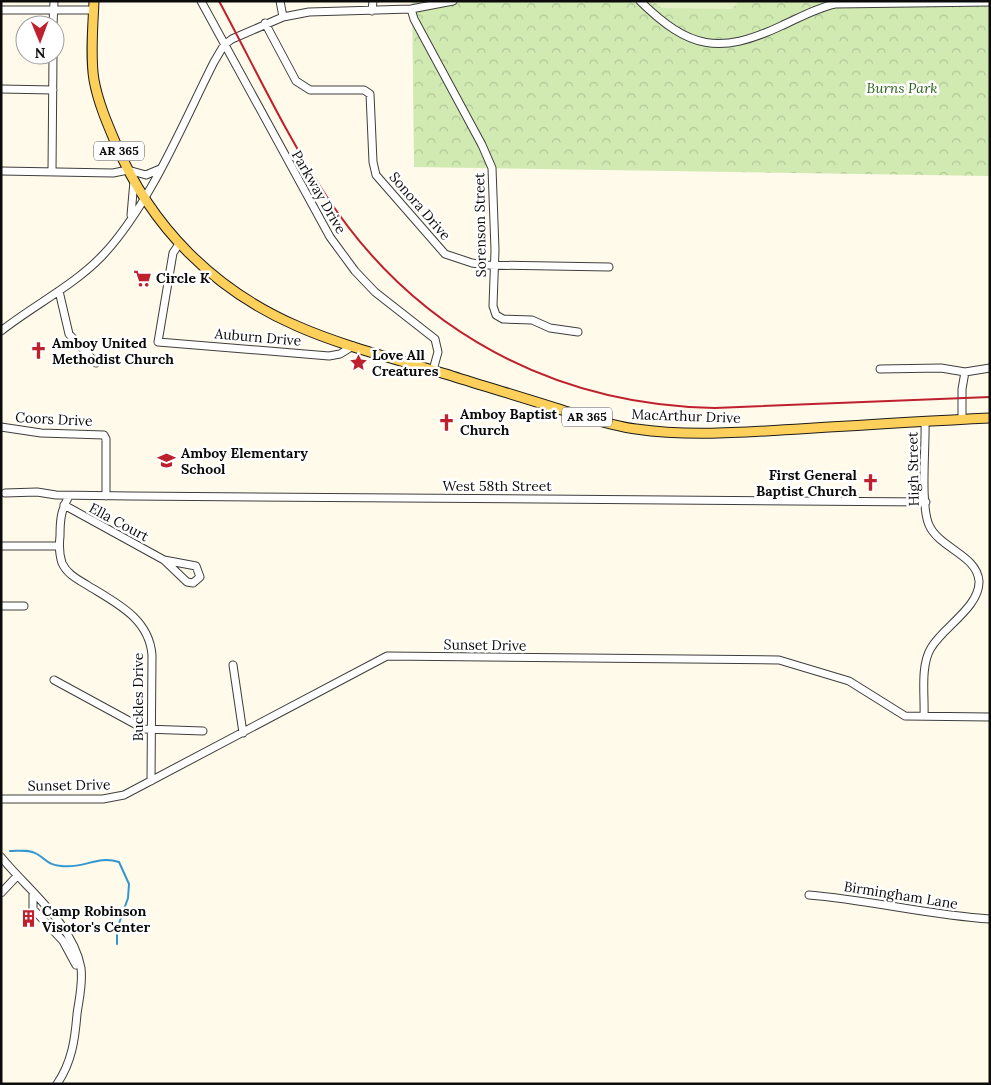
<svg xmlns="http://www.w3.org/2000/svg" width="991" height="1085" font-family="Lora,serif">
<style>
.park{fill:url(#park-crowns)}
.pitch{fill:#e3f1c4}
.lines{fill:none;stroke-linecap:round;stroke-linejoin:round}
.stream{stroke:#3196d1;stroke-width:2}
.minor-casing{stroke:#3e3e3e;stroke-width:9}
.major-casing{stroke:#1c1c1c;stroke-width:11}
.minor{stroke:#fff;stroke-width:7}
.major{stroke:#fdd05b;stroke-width:9}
.rail{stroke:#be202d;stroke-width:2}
.labels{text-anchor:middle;stroke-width:5;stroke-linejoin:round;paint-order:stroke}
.shield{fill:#fff;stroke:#545454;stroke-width:1}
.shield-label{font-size:12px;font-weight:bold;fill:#0b0b0b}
.park-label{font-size:14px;font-style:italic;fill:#2c631a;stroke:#fff}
.street-label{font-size:14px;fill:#0b0b0b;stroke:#fff}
.poi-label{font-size:14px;font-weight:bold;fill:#0b0b0b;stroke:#fff;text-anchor:start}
</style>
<defs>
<pattern id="park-crowns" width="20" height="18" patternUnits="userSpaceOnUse" patternTransform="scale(1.25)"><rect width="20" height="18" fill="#d1eab2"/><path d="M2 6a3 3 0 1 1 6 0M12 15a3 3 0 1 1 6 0" fill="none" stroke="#b2c798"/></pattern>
</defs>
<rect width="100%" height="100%" fill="#fffae9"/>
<path class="park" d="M 412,1 L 990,1 L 990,176 L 414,167 Z"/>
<path class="pitch" d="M 653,1 L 737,1 L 737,4 L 731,9 L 661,8 Z"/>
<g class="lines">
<path class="stream" d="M 10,851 C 19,851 29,849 37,854 C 47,860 48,865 61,866 C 84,869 97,855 119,862 L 129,884 L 128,898 L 117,929 L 117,944"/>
<defs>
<path id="minor" d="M 201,1 L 330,237 L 355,271 L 375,292 L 435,339 L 438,352 L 433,370
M 280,1 L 283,17
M 640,1 C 689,49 719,55 781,26 C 799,18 816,8 835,4 L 990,2
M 411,9 L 414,19 L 482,145 L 492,168 L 495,250 L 493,306 L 496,315 L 503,319 L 532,320 L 550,328 L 578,332
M 1,10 L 94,10
M 372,11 L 373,1
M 265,23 L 296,81 L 310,90 L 364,90 L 370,94 L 373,162 L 376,175 L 445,254 L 472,263 L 486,265 L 609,267
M 53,25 L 54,1
M 1,89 L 53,90
M 1,171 L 113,173 L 128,170 L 146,175 L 160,169
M 52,171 L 53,55
M 131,215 L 134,181
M 179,244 L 173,253 L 158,342 L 329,356 L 340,354 L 353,346
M 59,291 L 69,334 L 96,363
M 1,331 C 34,305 73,286 102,256 C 149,207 183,123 214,62 L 224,45 L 232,39 L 283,17 L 309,12 L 411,9 L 453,1
M 880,369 L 941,368 L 965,372 L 990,368
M 962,419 L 962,389 L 965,372
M 1,427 L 41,433 L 104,435 L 106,439 L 106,496
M 5,493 L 37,492 L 56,495 L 131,496 L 926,502
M 69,496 C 61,510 60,520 60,536 C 59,545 59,554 62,563 C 67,574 77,579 87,585 C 116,603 149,618 152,655 L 151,781
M 64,505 L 164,560
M 1,546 L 59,546
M 164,560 L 196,566 L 200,577 L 193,583 L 187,582 Z
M 1,606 L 24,606
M 233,665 L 243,733
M 54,680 L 144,729 L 203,731
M 924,716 C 925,696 920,666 931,648 C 943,627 980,607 979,581 C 977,555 939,548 929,525 C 920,504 926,447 925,422
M 1,799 L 103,799 L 124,795 L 387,656 L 779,660 L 849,681 L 905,716 L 990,717
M 1,857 C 28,890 73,924 81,968 C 83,984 79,999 77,1014 C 75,1039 72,1062 57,1084
M 1,893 L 17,876
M 33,894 L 33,909 L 63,941 L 76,965
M 809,895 C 870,900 929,915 990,919"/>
<path id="major" d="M 94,1 C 93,26 90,56 94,80 C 98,102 107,123 116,144 C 151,227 214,290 297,326 C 347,348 401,360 452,376 C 490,388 528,399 565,411 C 589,418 612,426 636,429 C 690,437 745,432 799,429 C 862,425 926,421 990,418"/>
</defs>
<use href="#minor" class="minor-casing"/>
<use href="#major" class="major-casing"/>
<use href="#minor" class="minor"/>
<use href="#major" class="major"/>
<path class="rail" d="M 219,1 C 254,66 286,135 327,197 C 415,331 554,405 715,408 L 990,397"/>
</g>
<defs>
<symbol id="supermarket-bare" viewBox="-9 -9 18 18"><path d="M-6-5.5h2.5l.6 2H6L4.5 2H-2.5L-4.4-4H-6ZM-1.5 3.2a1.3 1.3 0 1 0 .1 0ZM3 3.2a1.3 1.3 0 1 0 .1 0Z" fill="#be202d" stroke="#fff" stroke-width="2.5" paint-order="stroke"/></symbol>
<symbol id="church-bare" viewBox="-9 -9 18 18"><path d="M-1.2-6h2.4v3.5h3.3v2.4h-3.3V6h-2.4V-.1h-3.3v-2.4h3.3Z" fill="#be202d" stroke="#fff" stroke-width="2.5" paint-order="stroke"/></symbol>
<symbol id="sight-bare" viewBox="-9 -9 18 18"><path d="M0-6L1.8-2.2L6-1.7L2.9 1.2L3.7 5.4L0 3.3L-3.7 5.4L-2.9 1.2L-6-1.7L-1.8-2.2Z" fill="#be202d" stroke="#fff" stroke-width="2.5" paint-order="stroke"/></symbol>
<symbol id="school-bare" viewBox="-9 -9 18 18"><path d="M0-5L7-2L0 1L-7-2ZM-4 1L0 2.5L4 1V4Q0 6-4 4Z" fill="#be202d" stroke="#fff" stroke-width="2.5" paint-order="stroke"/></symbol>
<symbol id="building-bare" viewBox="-9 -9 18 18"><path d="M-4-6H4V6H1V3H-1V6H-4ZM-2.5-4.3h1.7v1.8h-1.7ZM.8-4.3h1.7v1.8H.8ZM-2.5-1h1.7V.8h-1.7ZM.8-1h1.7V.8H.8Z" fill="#be202d" stroke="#fff" stroke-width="2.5" paint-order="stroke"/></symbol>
</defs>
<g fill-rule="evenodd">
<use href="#supermarket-bare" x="130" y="266" width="25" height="25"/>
<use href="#church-bare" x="26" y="338" width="25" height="25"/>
<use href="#sight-bare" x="346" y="350" width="25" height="25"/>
<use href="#church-bare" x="434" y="410" width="25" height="25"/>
<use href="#school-bare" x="154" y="448" width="25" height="25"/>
<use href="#church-bare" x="858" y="470" width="25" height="25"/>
<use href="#building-bare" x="16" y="906" width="25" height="25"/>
</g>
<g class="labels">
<g class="shield">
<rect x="94" y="141.5" width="50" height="19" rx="4"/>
<rect x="562" y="407.5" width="50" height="19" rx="4"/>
</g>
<g class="shield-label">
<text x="119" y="155">AR 365</text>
<text x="587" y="421">AR 365</text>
</g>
<g class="park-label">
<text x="902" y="93">Burns Park</text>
</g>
<g class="street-label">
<text transform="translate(319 192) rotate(60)" y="5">Parkway Drive</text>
<text transform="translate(420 206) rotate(49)" y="5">Sonora Drive</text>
<text transform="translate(480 225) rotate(-91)" y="5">Sorenson Street</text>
<text transform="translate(258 337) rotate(5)" y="5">Auburn Drive</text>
<text transform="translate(686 416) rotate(2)" y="5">MacArthur Drive</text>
<text transform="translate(54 419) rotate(3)" y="5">Coors Drive</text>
<text transform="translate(913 469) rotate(-91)" y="5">High Street</text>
<text x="497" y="491">West 58th Street</text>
<text transform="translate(119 522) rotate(28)" y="5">Ella Court</text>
<text transform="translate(485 645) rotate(1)" y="5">Sunset Drive</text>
<text transform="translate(138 697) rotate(-90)" y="5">Buckles Drive</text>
<text transform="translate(69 785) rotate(-1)" y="5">Sunset Drive</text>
<text transform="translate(901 895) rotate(9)" y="5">Birmingham Lane</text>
</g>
<g class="poi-label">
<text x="156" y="283">Circle K</text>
<text x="52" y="348">Amboy United<tspan x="52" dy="16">Methodist Church</tspan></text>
<text x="372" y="360">Love All<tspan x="372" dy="16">Creatures</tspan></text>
<text x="460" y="419">Amboy Baptist<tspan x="460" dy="16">Church</tspan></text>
<text x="181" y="458">Amboy Elementary<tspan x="181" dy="16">School</tspan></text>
<text x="857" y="480" text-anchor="end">First General<tspan x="857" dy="16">Baptist Church</tspan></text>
<text x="42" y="916">Camp Robinson<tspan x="42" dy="16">Visotor's Center</tspan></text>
</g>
</g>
<rect width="991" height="1085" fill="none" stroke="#0b0b0b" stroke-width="5"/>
<g transform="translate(40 40) rotate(179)"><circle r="24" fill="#ffffff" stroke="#9d9d9d"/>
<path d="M0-4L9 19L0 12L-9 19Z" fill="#be202d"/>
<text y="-8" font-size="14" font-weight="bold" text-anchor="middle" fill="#0b0b0b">N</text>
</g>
</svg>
